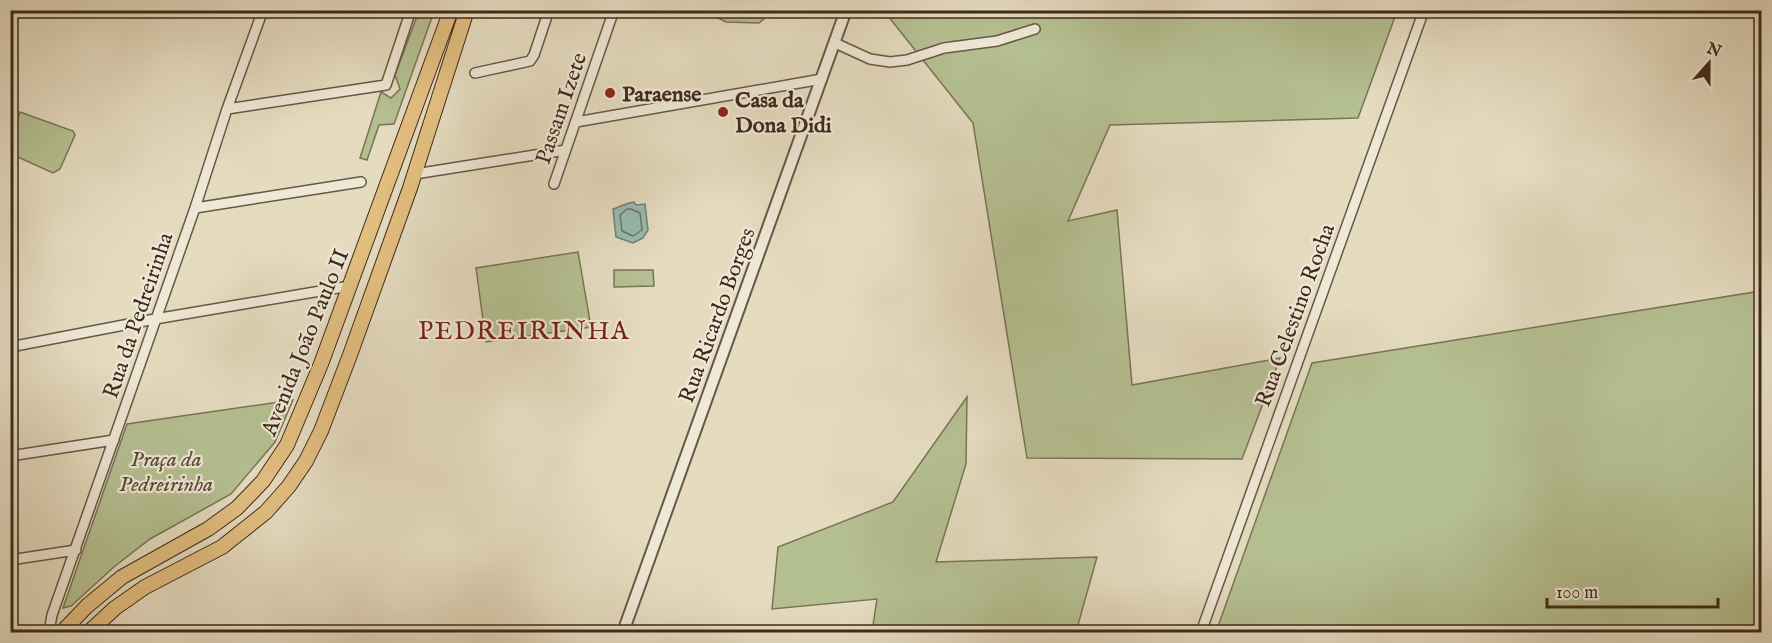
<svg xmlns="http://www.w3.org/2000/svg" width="1772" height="643" font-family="'IM FELL English',serif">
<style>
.green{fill:#b5c092;stroke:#7a7457;stroke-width:1.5}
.water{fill:#96bcb1;stroke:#748175;stroke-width:1.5}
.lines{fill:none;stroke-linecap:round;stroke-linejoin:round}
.shore{stroke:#6b7266;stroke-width:1.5}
.minor-casing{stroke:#695645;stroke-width:12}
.tertiary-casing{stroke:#695645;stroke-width:14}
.primary-casing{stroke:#40291c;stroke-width:16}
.minor{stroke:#eee8d6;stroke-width:9}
.tertiary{stroke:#eee8d6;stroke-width:10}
.primary{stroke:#e2be80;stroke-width:14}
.poi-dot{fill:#8f2418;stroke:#eee8d6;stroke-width:2}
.labels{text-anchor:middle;stroke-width:4.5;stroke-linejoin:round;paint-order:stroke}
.poi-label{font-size:22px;font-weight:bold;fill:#40291c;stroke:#eee8d6;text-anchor:start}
.street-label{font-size:22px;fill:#40291c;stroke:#eee8d6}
.park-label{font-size:22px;font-style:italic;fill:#574734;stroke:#eee8d6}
.quarter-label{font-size:26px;letter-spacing:1.5px;fill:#7a1f14;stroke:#eee8d6}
</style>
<rect width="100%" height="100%" fill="#e5dcc0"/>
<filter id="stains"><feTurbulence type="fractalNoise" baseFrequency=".00333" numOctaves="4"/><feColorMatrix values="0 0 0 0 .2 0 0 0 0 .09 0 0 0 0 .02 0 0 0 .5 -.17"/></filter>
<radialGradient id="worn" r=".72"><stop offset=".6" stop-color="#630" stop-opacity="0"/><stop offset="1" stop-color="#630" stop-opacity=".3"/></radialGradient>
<path class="green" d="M 419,11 L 422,11 L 432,17 L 394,124 L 379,125 L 367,160 L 360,158 L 381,92 L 391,98 L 400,89 L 395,75 Z
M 704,11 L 773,11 L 759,23 L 726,22 Z
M 884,11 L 1397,11 L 1358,118 L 1110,125 L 1068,221 L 1117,210 L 1132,385 L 1280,358 L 1242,459 L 1027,458 L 973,123 Z
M 20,112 L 73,131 L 75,135 L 60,169 L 53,173 L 11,154 L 11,139 Z
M 578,252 L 591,327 L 486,342 L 476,268 Z
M 614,270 L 653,270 L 654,286 L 614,287 Z
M 1761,291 L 1762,619 L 1757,632 L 1216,632 L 1312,363 Z
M 967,397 L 966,464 L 936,562 L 1097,557 L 1076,632 L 872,632 L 877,599 L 772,609 L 778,547 L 893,502 Z
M 293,400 L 275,442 L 231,494 L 150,539 L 115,566 L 71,606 L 63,608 L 127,424 Z"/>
<path class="water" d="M 634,202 L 636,205 L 645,204 L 648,230 L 643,238 L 633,243 L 616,237 L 613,209 C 621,207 625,203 634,202 Z"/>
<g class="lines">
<path class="shore" d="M 627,209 L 631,209 L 640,213 L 642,230 L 633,236 L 622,231 L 620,215 Z"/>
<defs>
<path id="minor" d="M 835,43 L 870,59 L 890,62 L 907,60 L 944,48 L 997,41 L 1035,29
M 475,73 L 530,61 L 534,55 L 549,10
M 227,109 L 386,85 L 411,10
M 576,122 L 822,79
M 415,174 L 566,150
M 554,184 L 614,10
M 195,208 L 361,182
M 10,347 L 155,319 L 350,286
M 10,456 L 114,440
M 10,560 L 76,550
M 49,632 L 52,615 L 195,208 L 227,109 L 263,10
M 1201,632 L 1424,10"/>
<path id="tertiary" d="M 623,632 L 846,10"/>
<path id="primary" d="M 62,632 L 87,606 L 122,577 L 208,529 L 237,508 L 263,481 L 287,445 L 321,364 L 451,10
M 89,632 L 115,608 L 145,587 L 222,547 L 266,512 L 289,486 L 306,461 L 321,431 L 350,355 L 410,188 L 467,10"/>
</defs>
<use href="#minor" class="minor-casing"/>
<use href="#tertiary" class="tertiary-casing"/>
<use href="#primary" class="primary-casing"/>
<use href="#minor" class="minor"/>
<use href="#tertiary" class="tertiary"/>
<use href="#primary" class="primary"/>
</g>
<g class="poi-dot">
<circle cx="610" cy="93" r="6"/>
<circle cx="723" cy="112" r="6"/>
</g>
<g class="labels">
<g class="poi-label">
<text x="622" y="101">Paraense</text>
<text x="735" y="107">Casa da<tspan x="735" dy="25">Dona Didi</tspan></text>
</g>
<g class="street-label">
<text transform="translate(560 108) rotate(-71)" y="8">Passam Izete</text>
<text transform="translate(137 315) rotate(-71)" y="8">Rua da Pedreirinha</text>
<text transform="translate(716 315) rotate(-70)" y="8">Rua Ricardo Borges</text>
<text transform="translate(1294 315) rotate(-70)" y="8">Rua Celestino Rocha</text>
<text transform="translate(304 342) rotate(-68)" y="8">Avenida João Paulo II</text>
</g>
<g class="park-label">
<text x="166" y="466">Praça da<tspan x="166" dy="25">Pedreirinha</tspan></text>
</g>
<g class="quarter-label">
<text x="524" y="339">PEDREIRINHA</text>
</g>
</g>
<rect width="1772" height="643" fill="none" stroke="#e5dcc0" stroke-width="36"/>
<rect x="12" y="12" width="1748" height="619" fill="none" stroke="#40291c" stroke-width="3"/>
<rect x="18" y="18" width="1736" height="607" fill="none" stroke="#40291c" stroke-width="1.5"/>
<g transform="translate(1709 63) rotate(21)" stroke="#eee8d6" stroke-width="4.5" paint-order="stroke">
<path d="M0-4.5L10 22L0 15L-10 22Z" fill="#40291c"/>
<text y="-9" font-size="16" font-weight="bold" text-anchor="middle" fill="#40291c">N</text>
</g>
<path d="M1547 598v9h171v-9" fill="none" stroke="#40291c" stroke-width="3"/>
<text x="1556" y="598" font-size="18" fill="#40291c" stroke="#eee8d6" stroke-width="4.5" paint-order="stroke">100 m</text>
<rect width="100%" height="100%" filter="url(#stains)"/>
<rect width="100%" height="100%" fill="url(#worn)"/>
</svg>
